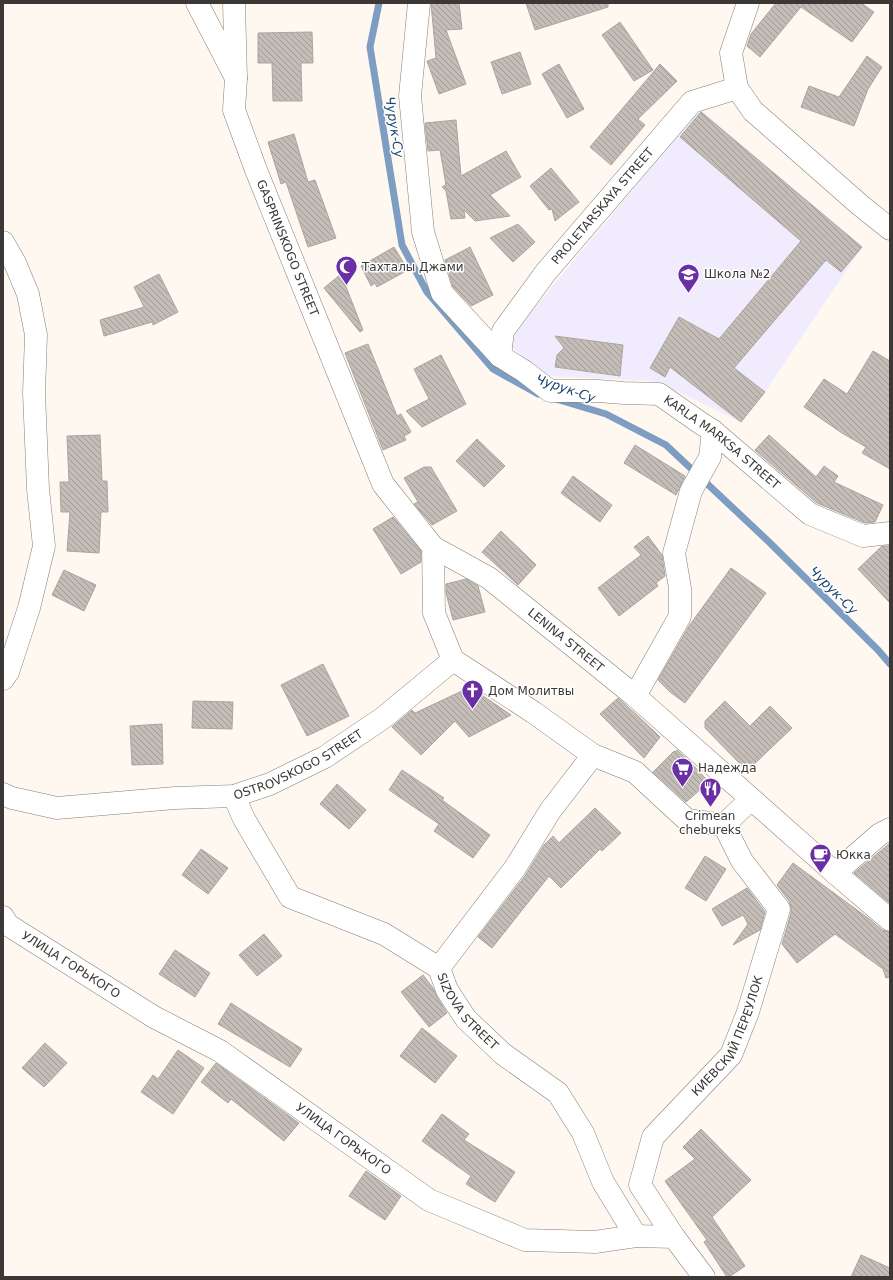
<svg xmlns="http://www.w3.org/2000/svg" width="893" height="1280" font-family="'DejaVu Sans',sans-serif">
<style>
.education{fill:#f0ecfe}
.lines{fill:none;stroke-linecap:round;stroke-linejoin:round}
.stream{stroke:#7d9dc2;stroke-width:7}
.building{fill:url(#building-back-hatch);stroke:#aba59e}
.minor-casing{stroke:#857f79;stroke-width:23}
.major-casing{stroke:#857f79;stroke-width:23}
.minor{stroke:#fff;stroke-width:22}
.major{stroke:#fff;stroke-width:22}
.labels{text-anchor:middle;stroke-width:3;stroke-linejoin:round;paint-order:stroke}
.street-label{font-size:12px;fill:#3b3836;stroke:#fff}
.poi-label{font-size:12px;fill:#3b3836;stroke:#fff;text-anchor:start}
.water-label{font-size:13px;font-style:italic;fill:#164574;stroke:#fff}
</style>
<defs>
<pattern id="building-back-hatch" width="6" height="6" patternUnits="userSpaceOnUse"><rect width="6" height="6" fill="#c4bdb7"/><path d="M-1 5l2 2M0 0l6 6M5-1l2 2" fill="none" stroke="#a09b96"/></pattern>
</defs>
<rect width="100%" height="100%" fill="#fff8f1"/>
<path class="education" d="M 700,109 L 862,247 L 765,392 L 741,422 L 670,388 L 652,381 L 547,376 L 506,342 Z"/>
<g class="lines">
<path class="stream" d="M 379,3 L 370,47 L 402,245 L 427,292 L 493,369 L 538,394
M 556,399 L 606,414 L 666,445 L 768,541 L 878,650 L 890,664"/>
</g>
<path class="building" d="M 431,3 L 459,3 L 462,29 L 446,30 L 466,84 L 439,94 L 427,61 L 436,58 Z
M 526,3 L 608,3 L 608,7 L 535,30 Z
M 776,3 L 861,3 L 874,12 L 852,42 L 801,7 L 760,57 L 747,46 L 751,34 Z
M 620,22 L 653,70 L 634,81 L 602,35 Z
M 312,32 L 313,63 L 301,63 L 302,101 L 273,101 L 272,63 L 258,63 L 258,33 Z
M 520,52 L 531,84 L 502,94 L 491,62 Z
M 867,56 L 882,67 L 868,89 L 854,126 L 801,107 L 809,86 L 839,97 Z
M 559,64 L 584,109 L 567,118 L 542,74 Z
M 660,64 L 677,81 L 638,119 L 645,125 L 611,165 L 590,147 Z
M 701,112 L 862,247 L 841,272 L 826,260 L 734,368 L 765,392 L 741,422 L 670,367 L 665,377 L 650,368 L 679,317 L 719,339 L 801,241 L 680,137 Z
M 456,120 L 461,176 L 506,151 L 521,177 L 490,195 L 510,216 L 475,221 L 464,210 L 465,218 L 451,219 L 446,191 L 442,187 L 446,185 L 440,150 L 428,151 L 425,123 Z
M 294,134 L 308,182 L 315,180 L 336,238 L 308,247 L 286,182 L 281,184 L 268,142 Z
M 551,168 L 579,202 L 555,221 L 552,209 L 549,210 L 530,186 Z
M 518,224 L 535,242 L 513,262 L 490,238 Z
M 394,247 L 408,270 L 377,287 L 375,283 L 371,286 L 361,266 Z
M 470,247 L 493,295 L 471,306 L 453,287 L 445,260 Z
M 159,274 L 178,312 L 153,325 L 152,322 L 104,336 L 100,320 L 144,307 L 134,287 Z
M 341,274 L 363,330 L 360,332 L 324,288 Z
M 555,336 L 623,345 L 620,376 L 555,367 L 557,355 L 564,348 Z
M 368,344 L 397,416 L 401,414 L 411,432 L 404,436 L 406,440 L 383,450 L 345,353 Z
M 873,351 L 890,361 L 890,469 L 862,453 L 866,447 L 842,433 L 804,407 L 824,379 L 847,394 Z
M 441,355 L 466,404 L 422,427 L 406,411 L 429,399 L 414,369 Z
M 100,435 L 102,481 L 107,481 L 108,512 L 101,512 L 99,553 L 67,551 L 70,512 L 61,512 L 60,482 L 69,482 L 67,436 Z
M 769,435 L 816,477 L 824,466 L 838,476 L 834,482 L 883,505 L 875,522 L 865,523 L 817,503 L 755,450 Z
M 477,439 L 505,466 L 484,487 L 456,461 Z
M 635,445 L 685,476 L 676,495 L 624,463 Z
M 424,467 L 431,467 L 457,511 L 432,525 L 414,504 L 418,502 L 404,478 Z
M 573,476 L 612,505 L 600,522 L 561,493 Z
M 393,517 L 421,551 L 421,562 L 401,574 L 373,529 Z
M 501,531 L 536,565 L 518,585 L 482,552 Z
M 648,536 L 662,555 L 665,576 L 656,583 L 658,586 L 619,616 L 598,588 L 641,555 L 634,547 Z
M 882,546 L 890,546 L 890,603 L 858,569 Z
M 731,568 L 766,593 L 685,703 L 670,692 L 658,680 L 689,626 Z
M 64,570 L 96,585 L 84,611 L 52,595 Z
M 466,579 L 478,586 L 485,612 L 453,620 L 446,593 L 446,584 Z
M 323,664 L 349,716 L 307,736 L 281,685 Z
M 473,689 L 511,715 L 469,737 L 455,721 L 421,755 L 392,727 L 412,710 L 415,713 L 464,690 Z
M 618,698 L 638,716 L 660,737 L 644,758 L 600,714 Z
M 193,701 L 233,702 L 232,729 L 192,728 Z
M 725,701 L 750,726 L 770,706 L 792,728 L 747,771 L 705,728 L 705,721 Z
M 162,724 L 163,764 L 132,765 L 130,726 Z
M 677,750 L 691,763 L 709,782 L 686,802 L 653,772 L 674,751 L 675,752 Z
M 402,770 L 444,798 L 442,800 L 490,835 L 473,858 L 434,831 L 439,824 L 389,790 Z
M 337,784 L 366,810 L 349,829 L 320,804 Z
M 595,808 L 621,833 L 602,851 L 600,849 L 561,888 L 549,876 L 492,948 L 478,937 L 525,876 L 544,845 L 553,836 L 559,843 Z
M 890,843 L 890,904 L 854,873 Z
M 201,849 L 228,868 L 208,894 L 182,875 Z
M 705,856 L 726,869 L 706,901 L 685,888 Z
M 793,863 L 868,918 L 867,917 L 882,930 L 890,932 L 890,977 L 886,978 L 883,969 L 835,934 L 797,963 L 782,944 L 791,913 L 791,907 L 789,901 L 777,885 Z
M 747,888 L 765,912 L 760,930 L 733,945 L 748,924 L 743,915 L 722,926 L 712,909 Z
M 264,934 L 282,956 L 257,976 L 239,955 Z
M 175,950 L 210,973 L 195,997 L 159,974 Z
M 423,975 L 433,988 L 437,997 L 447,1013 L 429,1027 L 401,992 Z
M 231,1003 L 302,1049 L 290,1067 L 218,1024 Z
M 422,1028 L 457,1056 L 435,1083 L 400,1056 Z
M 45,1043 L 67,1063 L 44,1087 L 22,1068 Z
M 178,1050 L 204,1068 L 173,1114 L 141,1092 L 153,1075 L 158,1079 Z
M 216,1063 L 299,1123 L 284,1141 L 231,1099 L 228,1103 L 201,1082 Z
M 442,1114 L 469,1134 L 464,1140 L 515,1172 L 495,1202 L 466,1184 L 471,1176 L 422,1141 Z
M 701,1129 L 751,1180 L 712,1217 L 745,1266 L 729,1277 L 727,1277 L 704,1242 L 707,1240 L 665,1181 L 695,1159 L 683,1147 Z
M 366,1171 L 401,1196 L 385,1220 L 349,1196 Z
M 861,1255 L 890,1268 L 890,1277 L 851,1277 Z"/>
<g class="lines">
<defs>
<g id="minor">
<path d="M 197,3 L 236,78"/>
<path id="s1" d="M 419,3 L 410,96 L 423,232 L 442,293 L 500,356 L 524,371 L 550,391 L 598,391 L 624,393 L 659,394 L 699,422 L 713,431 L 810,514 L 863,536 L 890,533"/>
<path d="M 748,3 L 731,53 L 737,88 L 753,111 L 860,205 L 890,229"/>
<path d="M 3,242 L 15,263 L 28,294 L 36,335 L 34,393 L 38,489 L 44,546 L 29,608 L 8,672 L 3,679"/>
<path id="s2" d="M 500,356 L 503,331 L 546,272 L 692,102 L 737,88"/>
<path d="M 453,660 L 533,712 L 593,755 L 635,772 L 687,820 L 724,825 L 751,799"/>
<path d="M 635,696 L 680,616 L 680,588 L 674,553 L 691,491 L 710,457 L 713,431"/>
<path id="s3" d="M 3,794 L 12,798 L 57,808 L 175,798 L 234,796 L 270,784 L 325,757 L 383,718 L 453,660 L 434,613 L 433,547"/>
<path id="s4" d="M 234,796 L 244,819 L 290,897 L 384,934 L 439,968 L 447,990 L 466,1019 L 503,1054 L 558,1093 L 583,1133 L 603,1182 L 636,1236"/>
<path d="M 835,873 L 880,834 L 890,829"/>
<path id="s5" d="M 3,917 L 8,925 L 154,1017 L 220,1051 L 429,1200 L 525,1240 L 595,1242 L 636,1236 L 674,1237 L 704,1277"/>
<path d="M 439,968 L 515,868 L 550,811 L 593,755"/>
<path id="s6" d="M 674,1237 L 640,1185 L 653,1137 L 731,1055 L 748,1012 L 779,909 L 742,861 L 724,825"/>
</g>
<g id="major">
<path id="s7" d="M 234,3 L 236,78 L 234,110 L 256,170 L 383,484 L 433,547 L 489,578 L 635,696 L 835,873 L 890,920"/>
</g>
</defs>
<use href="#minor" class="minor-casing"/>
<use href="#major" class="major-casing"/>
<use href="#minor" class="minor"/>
<use href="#major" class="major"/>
</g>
<defs>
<symbol id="mosque-pin" viewBox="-11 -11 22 30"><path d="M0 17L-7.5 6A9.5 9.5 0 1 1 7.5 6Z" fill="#6b2fa5" stroke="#fff"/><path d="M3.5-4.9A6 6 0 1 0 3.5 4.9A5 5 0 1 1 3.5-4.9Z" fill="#fff"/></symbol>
<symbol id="school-pin" viewBox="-11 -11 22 30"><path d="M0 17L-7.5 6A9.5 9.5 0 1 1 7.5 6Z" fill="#6b2fa5" stroke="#fff"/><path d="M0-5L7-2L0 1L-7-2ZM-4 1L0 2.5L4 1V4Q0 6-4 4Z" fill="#fff"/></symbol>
<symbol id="church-pin" viewBox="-11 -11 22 30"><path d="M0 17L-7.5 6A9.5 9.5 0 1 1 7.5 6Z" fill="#6b2fa5" stroke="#fff"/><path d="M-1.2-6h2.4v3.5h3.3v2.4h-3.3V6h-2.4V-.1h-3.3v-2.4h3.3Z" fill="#fff"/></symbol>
<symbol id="supermarket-pin" viewBox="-11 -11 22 30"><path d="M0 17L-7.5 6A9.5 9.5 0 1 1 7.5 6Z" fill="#6b2fa5" stroke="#fff"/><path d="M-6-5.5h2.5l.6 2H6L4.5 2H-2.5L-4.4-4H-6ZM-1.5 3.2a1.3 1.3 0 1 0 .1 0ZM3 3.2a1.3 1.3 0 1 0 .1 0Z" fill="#fff"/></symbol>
<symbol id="restaurant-pin" viewBox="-11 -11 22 30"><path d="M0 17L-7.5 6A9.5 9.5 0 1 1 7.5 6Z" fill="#6b2fa5" stroke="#fff"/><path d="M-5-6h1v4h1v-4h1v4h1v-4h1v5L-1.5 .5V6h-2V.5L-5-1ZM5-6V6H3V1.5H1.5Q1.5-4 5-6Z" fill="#fff"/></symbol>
<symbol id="cafe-pin" viewBox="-11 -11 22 30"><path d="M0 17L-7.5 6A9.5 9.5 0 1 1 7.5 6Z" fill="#6b2fa5" stroke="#fff"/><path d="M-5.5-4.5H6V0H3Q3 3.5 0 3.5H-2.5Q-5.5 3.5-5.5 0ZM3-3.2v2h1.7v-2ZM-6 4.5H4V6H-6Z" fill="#fff"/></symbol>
</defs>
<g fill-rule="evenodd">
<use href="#mosque-pin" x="334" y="254" width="25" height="34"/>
<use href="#school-pin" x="676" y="262" width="25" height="34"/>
<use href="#church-pin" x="460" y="678" width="25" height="34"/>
<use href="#supermarket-pin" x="670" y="756" width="25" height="34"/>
<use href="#restaurant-pin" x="698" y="776" width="25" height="34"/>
<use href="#cafe-pin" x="808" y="842" width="25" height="34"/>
</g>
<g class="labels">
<g class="street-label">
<text dy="4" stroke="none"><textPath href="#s2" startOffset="185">PROLETARSKAYA STREET</textPath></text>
<text dy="4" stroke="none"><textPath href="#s7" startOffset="255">GASPRINSKOGO STREET</textPath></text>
<text dy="4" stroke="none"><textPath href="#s1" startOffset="629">KARLA MARKSA STREET</textPath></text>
<text dy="4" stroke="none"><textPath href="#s7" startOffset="753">LENINA STREET</textPath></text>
<text dy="4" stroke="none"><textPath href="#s3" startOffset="305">OSTROVSKOGO STREET</textPath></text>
<text dy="4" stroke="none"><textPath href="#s5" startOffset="84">УЛИЦА ГОРЬКОГО</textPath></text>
<text dy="4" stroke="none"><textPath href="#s4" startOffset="334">SIZOVA STREET</textPath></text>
<text dy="4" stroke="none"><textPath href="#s6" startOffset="240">КИЕВСКИЙ ПЕРЕУЛОК</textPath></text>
<text dy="4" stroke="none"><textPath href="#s5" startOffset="408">УЛИЦА ГОРЬКОГО</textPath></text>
</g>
<g class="poi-label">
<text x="362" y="271">Тахталы Джами</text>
<text x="704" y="278">Школа №2</text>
<text x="488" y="695">Дом Молитвы</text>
<text x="698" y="772">Надежда</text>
<text x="710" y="820" text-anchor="middle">Crimean<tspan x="710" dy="14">chebureks</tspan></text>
<text x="836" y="859">Юкка</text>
</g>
<g class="water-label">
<text transform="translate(395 127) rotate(81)" y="5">Чурук-Су</text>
<text transform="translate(566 388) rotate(19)" y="5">Чурук-Су</text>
<text transform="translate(834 590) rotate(45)" y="5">Чурук-Су</text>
</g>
</g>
<rect width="893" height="1280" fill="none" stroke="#3b3836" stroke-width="8"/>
</svg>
